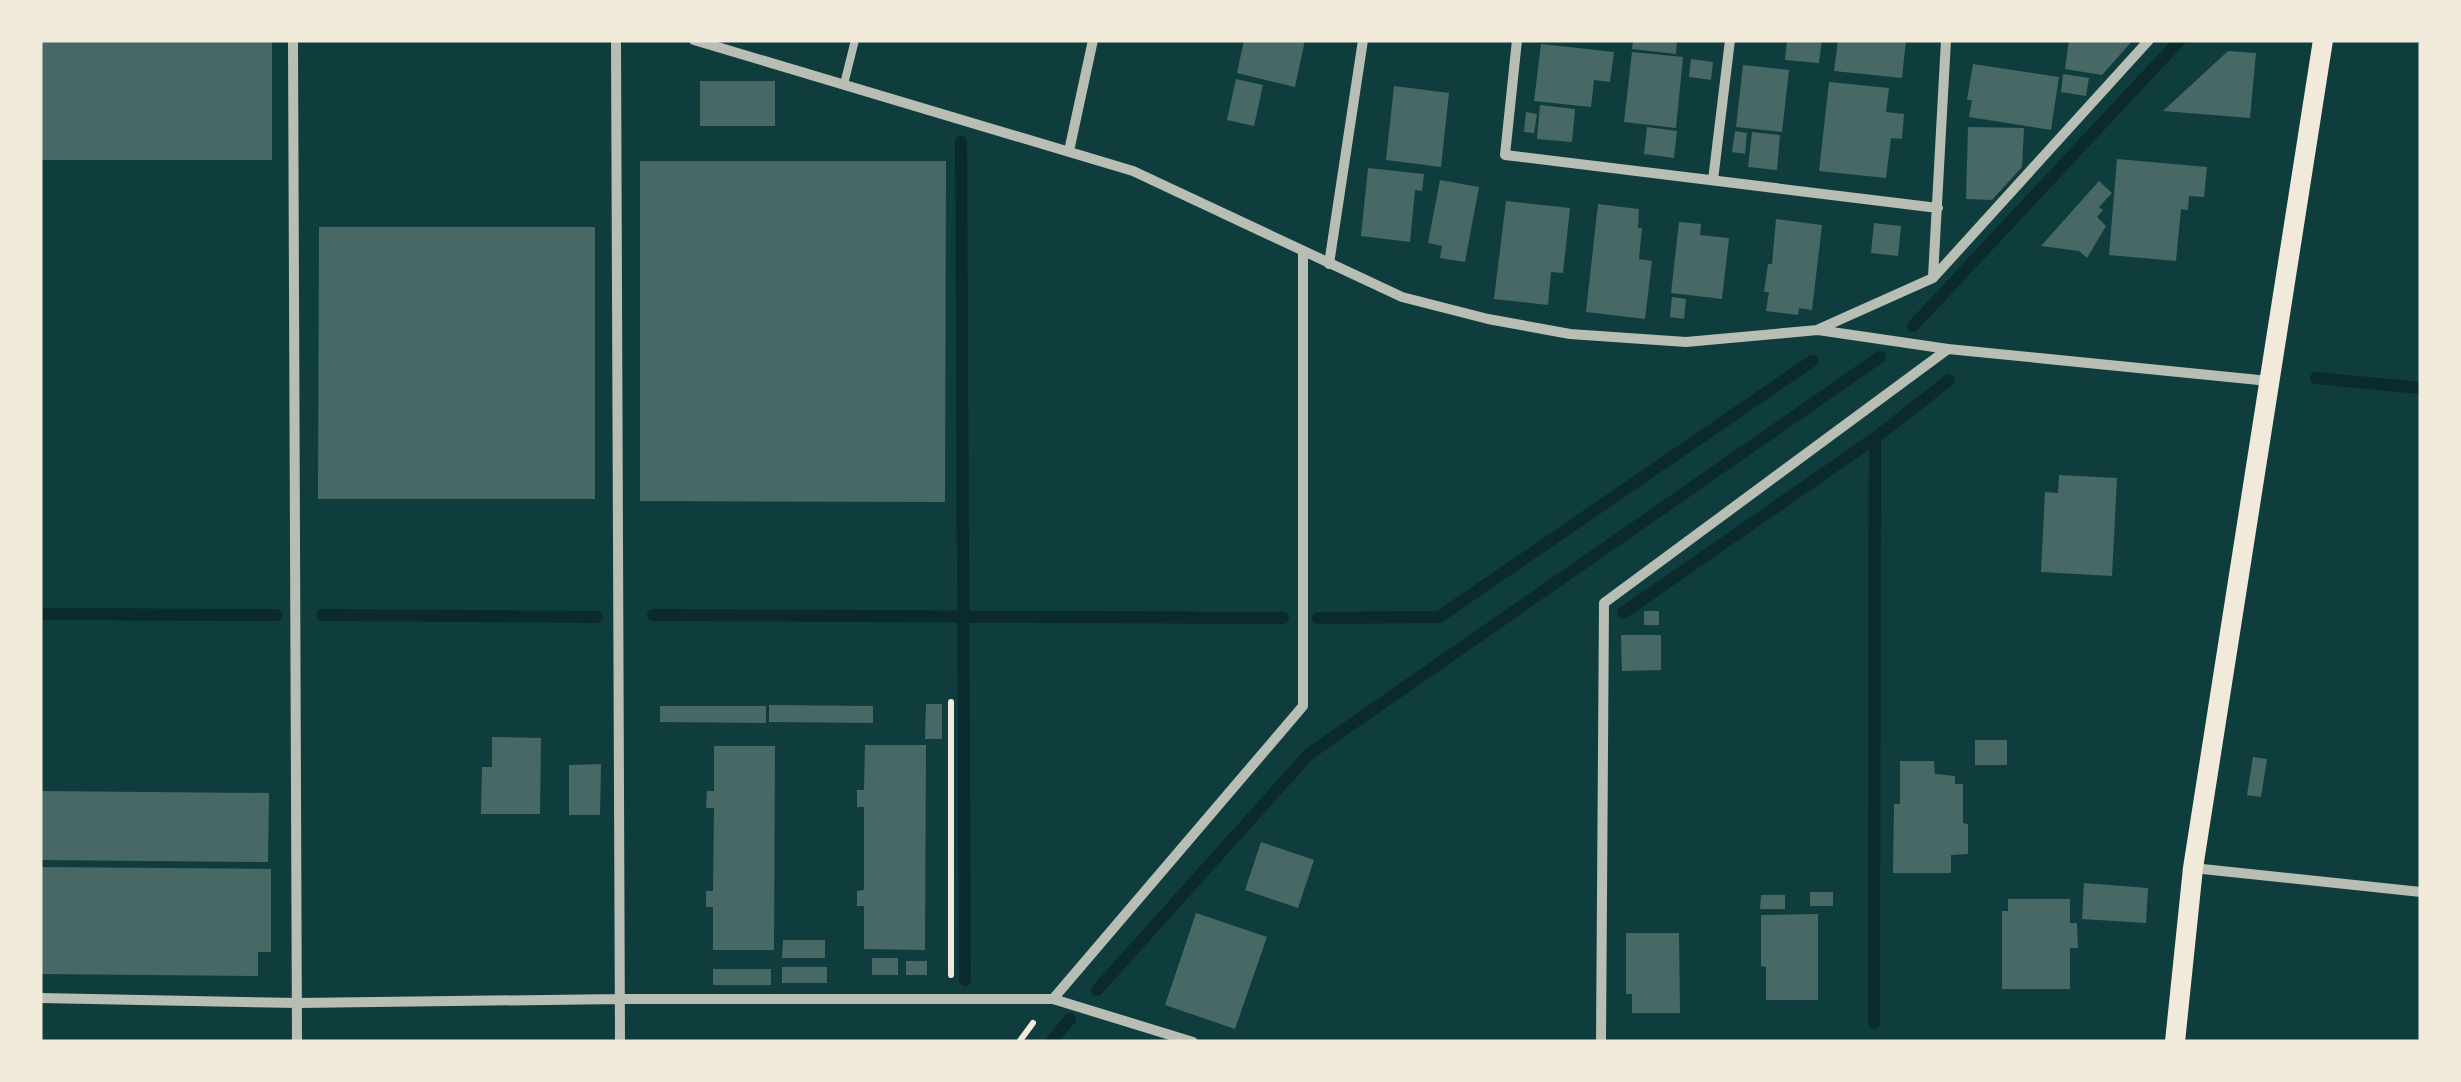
<svg xmlns="http://www.w3.org/2000/svg" width="2461" height="1082" font-family="'Noto Sans',sans-serif">
<style>
.lines{fill:none;stroke-linecap:round;stroke-linejoin:round}
.stream{stroke:#0a2a2b;stroke-width:12}
.building{fill:#486865}
.path{stroke:#f1e9da;stroke-width:6}
.service{stroke:#b8beb3;stroke-width:8}
.minor{stroke:#b8beb3;stroke-width:10}
.secondary{stroke:#f1e9da;stroke-width:20}
</style>
<rect width="100%" height="100%" fill="#0f3d3e"/>
<g class="lines">
<path class="stream" d="M 961,142 L 965,980
M 1913,326 L 2180,40
M 2316,378 L 2421,388
M 1623,613 L 1875,438 L 1949,380
M 40,614 L 276,615
M 322,615 L 597,617
M 653,615 L 1283,618
M 1318,618 L 1439,617 L 1812,361
M 1097,990 L 1309,754 L 1880,357
M 1874,1023 L 1875,438
M 1051,1042 L 1070,1019"/>
</g>
<path class="building" d="M 40,40 L 272,40 L 272,160 L 40,160 Z
M 1244,40 L 1305,40 L 1295,87 L 1237,73 Z
M 1633,40 L 1677,40 L 1676,54 L 1632,49 Z
M 1787,40 L 1822,40 L 1819,63 L 1785,60 Z
M 1838,40 L 1906,40 L 1902,78 L 1834,71 Z
M 2069,40 L 2133,40 L 2102,75 L 2065,69 Z
M 1541,44 L 1614,52 L 1610,82 L 1594,80 L 1591,107 L 1534,101 Z
M 2228,51 L 2256,53 L 2250,118 L 2163,111 Z
M 1632,52 L 1683,57 L 1676,128 L 1624,122 Z
M 1691,59 L 1713,62 L 1711,80 L 1689,77 Z
M 1973,64 L 2059,77 L 2051,130 L 1969,117 L 1972,100 L 1967,100 Z
M 1743,65 L 1789,70 L 1782,132 L 1736,127 Z
M 2063,74 L 2089,78 L 2086,96 L 2061,92 Z
M 1236,79 L 1263,85 L 1254,126 L 1227,120 Z
M 700,81 L 775,81 L 775,126 L 700,126 Z
M 1829,82 L 1889,88 L 1886,112 L 1904,114 L 1902,139 L 1891,138 L 1886,178 L 1819,171 Z
M 1394,86 L 1449,93 L 1441,167 L 1386,160 Z
M 1540,105 L 1575,109 L 1572,142 L 1537,139 Z
M 1526,112 L 1537,114 L 1534,133 L 1524,132 Z
M 1647,127 L 1677,131 L 1674,158 L 1644,154 Z
M 1968,127 L 2024,128 L 2022,167 L 1992,200 L 1966,199 Z
M 1735,131 L 1747,133 L 1745,154 L 1732,152 Z
M 1752,132 L 1780,135 L 1777,170 L 1748,167 Z
M 2117,159 L 2207,167 L 2204,197 L 2189,196 L 2188,210 L 2181,209 L 2176,261 L 2109,255 Z
M 640,161 L 946,161 L 945,502 L 640,501 Z
M 1368,168 L 1424,174 L 1422,191 L 1415,190 L 1410,242 L 1361,236 Z
M 1440,180 L 1479,187 L 1465,262 L 1440,258 L 1442,246 L 1428,243 Z
M 2099,181 L 2112,193 L 2099,207 L 2103,210 L 2097,217 L 2106,226 L 2087,258 L 2079,251 L 2041,246 Z
M 1506,201 L 1570,208 L 1563,273 L 1551,272 L 1548,305 L 1494,299 Z
M 1598,204 L 1639,209 L 1638,228 L 1642,228 L 1639,259 L 1652,261 L 1645,319 L 1586,312 Z
M 1776,219 L 1822,225 L 1812,310 L 1799,308 L 1798,315 L 1766,311 L 1769,292 L 1764,292 L 1768,264 L 1772,264 Z
M 1679,222 L 1701,224 L 1700,235 L 1729,238 L 1722,299 L 1671,293 Z
M 1874,223 L 1901,226 L 1898,256 L 1871,253 Z
M 319,227 L 595,227 L 595,499 L 318,499 Z
M 1672,297 L 1686,299 L 1684,319 L 1670,317 Z
M 2059,475 L 2117,478 L 2112,576 L 2041,572 L 2045,492 L 2058,493 Z
M 1644,611 L 1659,611 L 1659,625 L 1644,625 Z
M 1621,635 L 1661,635 L 1661,670 L 1622,671 Z
M 926,704 L 942,704 L 942,739 L 925,739 Z
M 769,705 L 873,706 L 873,723 L 769,722 Z
M 660,706 L 766,706 L 766,723 L 660,722 Z
M 492,737 L 541,738 L 540,814 L 481,814 L 482,767 L 492,767 Z
M 1975,740 L 2007,740 L 2007,765 L 1975,765 Z
M 865,745 L 926,745 L 925,950 L 864,949 L 864,906 L 857,906 L 857,891 L 864,890 L 864,807 L 857,807 L 857,790 L 864,790 Z
M 714,746 L 775,746 L 774,950 L 713,950 L 713,907 L 706,907 L 706,891 L 713,891 L 714,808 L 706,808 L 707,791 L 714,791 Z
M 2253,757 L 2267,759 L 2261,797 L 2247,795 Z
M 1900,761 L 1934,761 L 1935,774 L 1955,776 L 1955,784 L 1963,784 L 1963,823 L 1968,824 L 1968,854 L 1951,855 L 1951,873 L 1893,873 L 1894,804 L 1900,804 Z
M 601,764 L 600,815 L 569,815 L 569,765 Z
M 40,791 L 269,793 L 268,862 L 40,860 Z
M 1261,842 L 1314,860 L 1298,908 L 1245,890 Z
M 40,867 L 271,869 L 271,952 L 258,952 L 258,976 L 40,974 Z
M 2084,883 L 2148,888 L 2146,923 L 2082,919 Z
M 1810,892 L 1833,892 L 1833,906 L 1810,906 Z
M 1761,895 L 1785,895 L 1785,909 L 1760,909 Z
M 2008,899 L 2070,899 L 2070,923 L 2077,923 L 2078,948 L 2070,948 L 2070,989 L 2002,989 L 2002,911 L 2008,911 Z
M 1196,913 L 1267,937 L 1235,1029 L 1165,1005 Z
M 1818,914 L 1818,1000 L 1766,1000 L 1766,967 L 1761,966 L 1761,915 Z
M 1626,933 L 1679,933 L 1680,1013 L 1632,1013 L 1632,994 L 1626,994 Z
M 783,940 L 825,940 L 825,958 L 782,958 Z
M 872,958 L 898,958 L 898,975 L 872,975 Z
M 906,961 L 927,961 L 927,975 L 906,975 Z
M 782,967 L 827,967 L 827,983 L 782,983 Z
M 713,969 L 771,969 L 771,985 L 713,985 Z"/>
<g class="lines">
<path class="path" d="M 951,702 L 951,975
M 1019,1042 L 1033,1023"/>
<path class="service" d="M 844,84 L 855,40"/>
<path class="minor" d="M 293,40 L 297,1042
M 616,40 L 620,1042
M 694,40 L 1133,171 L 1402,297 L 1488,319 L 1570,334 L 1686,342 L 1818,330 L 1948,349 L 2269,381
M 1517,40 L 1505,155 L 1938,208
M 1069,151 L 1093,40
M 1713,180 L 1730,40
M 1329,264 L 1363,40
M 1933,277 L 1946,40
M 1819,329 L 1933,278 L 2149,40
M 2193,868 L 2421,892
M 40,998 L 298,1003 L 620,999 L 1053,999 L 1193,1042
M 1053,999 L 1303,706 L 1303,252
M 1601,1042 L 1604,603 L 1948,349"/>
<path class="secondary" d="M 2175,1042 L 2193,868 L 2323,40"/>
</g>
<rect width="2461" height="1082" fill="none" stroke="#f1e9da" stroke-width="85"/>
</svg>
